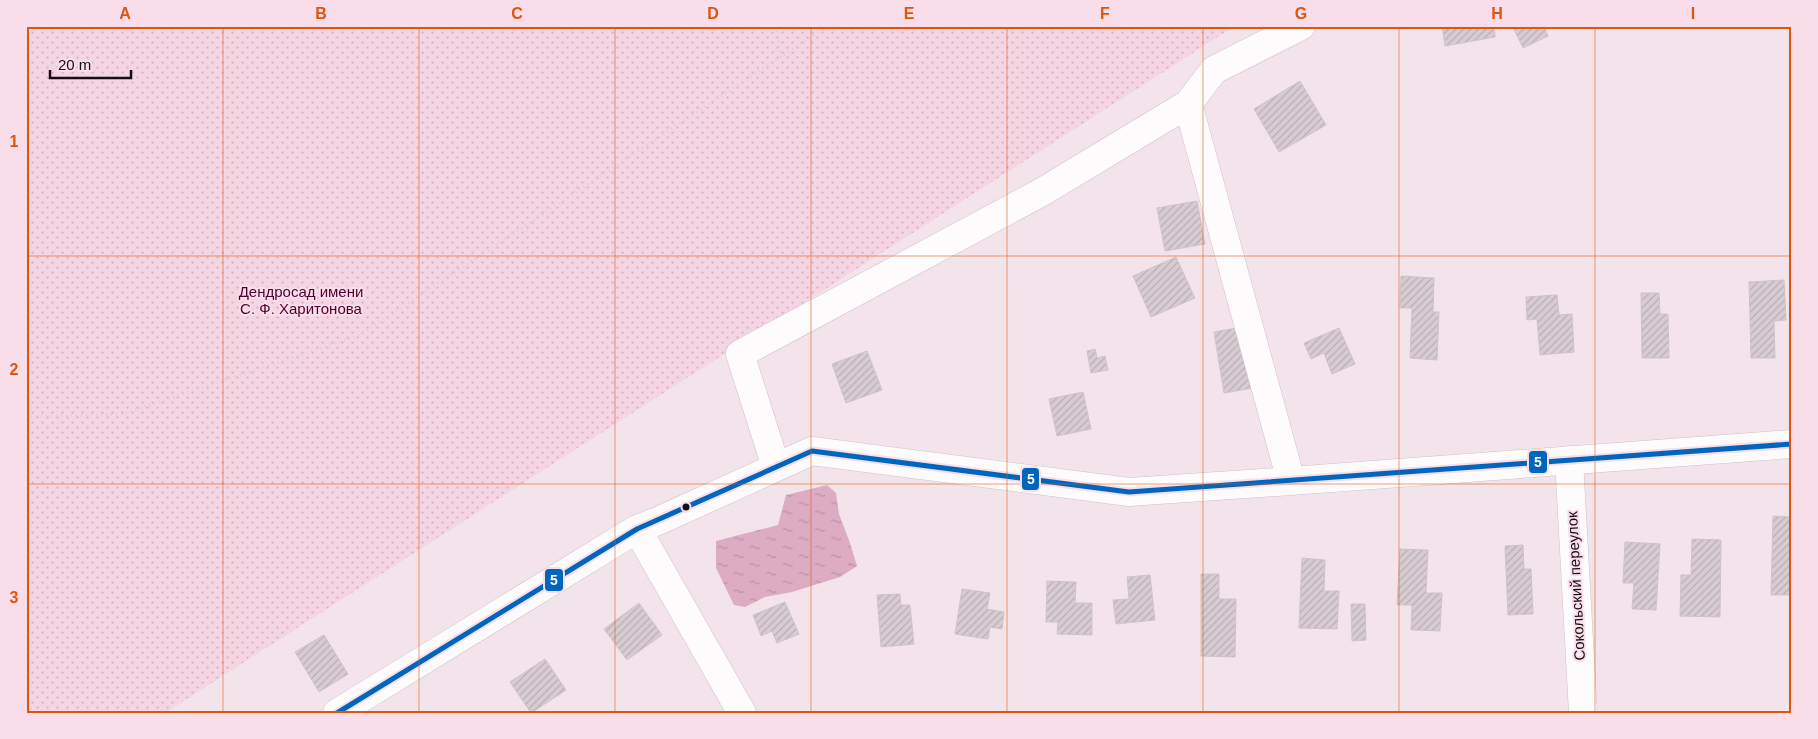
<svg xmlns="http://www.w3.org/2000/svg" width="1818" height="739" font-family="Arial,sans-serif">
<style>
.grass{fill:url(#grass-dots)}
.water{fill:url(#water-ripples)}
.building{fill:url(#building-hatch);stroke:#cfc3c9}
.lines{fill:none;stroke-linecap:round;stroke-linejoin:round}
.minor-casing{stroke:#cec2c7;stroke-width:29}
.path{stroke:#d6d2d4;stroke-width:3;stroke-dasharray:1 4;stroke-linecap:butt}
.minor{stroke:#fdfbfc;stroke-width:28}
.bus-1-casing{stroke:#f9deea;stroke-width:9}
.bus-1{stroke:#0065bd;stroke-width:5}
.grid{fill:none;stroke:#de550c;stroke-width:1;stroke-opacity:0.55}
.bus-dot{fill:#170e13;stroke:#f9deea;stroke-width:2}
.labels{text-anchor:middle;stroke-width:4;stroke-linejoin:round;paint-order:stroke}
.park-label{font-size:15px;fill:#500133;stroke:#f9deea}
.street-label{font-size:15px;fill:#170e13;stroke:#f9deea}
.line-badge{stroke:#f9deea;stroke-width:2}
.badge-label{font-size:14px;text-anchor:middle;font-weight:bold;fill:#fff}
.neatline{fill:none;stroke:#de550c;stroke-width:2}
.grid-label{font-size:16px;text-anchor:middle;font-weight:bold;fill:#de550c}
</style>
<defs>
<pattern id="grass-dots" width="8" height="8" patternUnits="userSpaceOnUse" patternTransform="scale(1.25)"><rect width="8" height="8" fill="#f5d4e3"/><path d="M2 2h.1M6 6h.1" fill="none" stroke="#d1b5c2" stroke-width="1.8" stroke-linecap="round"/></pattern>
<pattern id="water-ripples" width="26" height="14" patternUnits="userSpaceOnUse" patternTransform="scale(1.25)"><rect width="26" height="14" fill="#ddabc2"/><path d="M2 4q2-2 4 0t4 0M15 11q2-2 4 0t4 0" fill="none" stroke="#bd92a6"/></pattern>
<pattern id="building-hatch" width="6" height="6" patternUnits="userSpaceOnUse" patternTransform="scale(1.25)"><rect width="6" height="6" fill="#d7ccd1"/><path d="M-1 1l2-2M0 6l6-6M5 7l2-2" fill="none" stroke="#b8aeb3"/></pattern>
</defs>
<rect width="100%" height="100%" fill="#f3e4eb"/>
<path class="grass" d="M 26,26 L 1235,26 L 165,713 L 26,713 Z"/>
<path class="water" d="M 827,485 L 836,493 L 839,514 L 850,543 L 857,566 L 840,577 L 792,592 L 765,597 L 745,607 L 734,605 L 716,568 L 716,541 L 778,525 L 786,495 Z"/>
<path class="building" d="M 1442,26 L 1494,26 L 1495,37 L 1445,46 Z
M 1515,26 L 1544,26 L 1548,36 L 1523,48 L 1513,27 Z
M 1300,81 L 1326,125 L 1279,152 L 1254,109 Z
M 1197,201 L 1205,244 L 1165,251 L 1157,208 Z
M 1176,257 L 1195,298 L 1151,317 L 1133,276 Z
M 1401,276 L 1434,278 L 1433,312 L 1439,312 L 1437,360 L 1410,358 L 1412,308 L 1400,308 Z
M 1784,280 L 1786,320 L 1774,321 L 1775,358 L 1751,358 L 1749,282 Z
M 1641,293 L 1659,293 L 1660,314 L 1668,314 L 1669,358 L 1642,358 Z
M 1557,295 L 1559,315 L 1572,314 L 1574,352 L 1540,355 L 1537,319 L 1527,320 L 1526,297 Z
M 1242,327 L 1253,388 L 1224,393 L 1214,332 Z
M 1339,328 L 1355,364 L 1332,374 L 1324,353 L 1311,359 L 1304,343 Z
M 1095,349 L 1097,358 L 1105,356 L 1108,370 L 1091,373 L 1087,351 Z
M 867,351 L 882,390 L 846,403 L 832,364 Z
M 1083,392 L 1091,429 L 1057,436 L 1049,399 Z
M 1773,516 L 1792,517 L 1792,595 L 1771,595 Z
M 1692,539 L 1721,540 L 1720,617 L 1680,616 L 1681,575 L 1691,575 Z
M 1625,542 L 1660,544 L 1656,610 L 1632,609 L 1634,583 L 1623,583 Z
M 1523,545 L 1524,569 L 1531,569 L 1533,614 L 1508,615 L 1505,546 Z
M 1400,549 L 1428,550 L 1426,593 L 1442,593 L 1440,631 L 1411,630 L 1412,605 L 1397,605 Z
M 1302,558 L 1325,560 L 1324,591 L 1339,591 L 1337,629 L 1299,628 Z
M 1201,574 L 1219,574 L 1219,599 L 1236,599 L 1235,657 L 1201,656 Z
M 1150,575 L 1155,620 L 1116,624 L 1113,600 L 1129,599 L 1127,577 Z
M 1047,581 L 1076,582 L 1075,603 L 1092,603 L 1092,635 L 1057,634 L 1058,622 L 1046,622 Z
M 962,589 L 990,593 L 987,609 L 1004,612 L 1002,629 L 990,627 L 988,639 L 955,634 Z
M 900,594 L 901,605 L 910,605 L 914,644 L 881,647 L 877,595 Z
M 785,602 L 799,634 L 777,643 L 772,631 L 761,636 L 753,615 Z
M 639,603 L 662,635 L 627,660 L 604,629 Z
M 1351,604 L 1365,604 L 1366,640 L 1352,641 Z
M 324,635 L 348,674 L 319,692 L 295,652 Z
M 545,659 L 566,690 L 531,713 L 510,682 Z"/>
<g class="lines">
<defs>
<path id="minor" d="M 1188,104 L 1291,481
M 1569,460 L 1583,713
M 776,467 L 740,354 L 1042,192 L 1188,104 L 1214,70 L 1301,26
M 637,529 L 742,713
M 337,713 L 637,529 L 658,521 L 812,451 L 1129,492 L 1291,481 L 1792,444"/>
</defs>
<use href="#minor" class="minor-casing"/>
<path class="path" d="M 776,26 L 781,57
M 26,35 L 28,26
M 26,417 L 123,414 L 360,335 L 827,26"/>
<use href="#minor" class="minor"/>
<defs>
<path id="bus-1" d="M 337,713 L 637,529 L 812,451 L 1129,492 L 1792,444"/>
</defs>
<use href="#bus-1" class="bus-1-casing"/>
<use href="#bus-1" class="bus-1"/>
</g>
<path class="grid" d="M 223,26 L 223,713M 419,26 L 419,713M 615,26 L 615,713M 811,26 L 811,713M 1007,26 L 1007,713M 1203,26 L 1203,713M 1399,26 L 1399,713M 1595,26 L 1595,713M 26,256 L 1792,256M 26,484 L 1792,484"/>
<circle class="bus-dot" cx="686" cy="507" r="4.5"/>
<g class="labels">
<g class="park-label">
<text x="301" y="297">Дендросад имени<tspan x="301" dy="17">С. Ф. Харитонова</tspan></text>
</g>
<g class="street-label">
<text transform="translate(1576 586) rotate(-93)" y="5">Сокольский переулок</text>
</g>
</g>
<g class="line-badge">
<rect x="1528" y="450" width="20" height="24" rx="5" fill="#0065bd"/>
<rect x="1021" y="467" width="19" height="24" rx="5" fill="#0065bd"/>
<rect x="544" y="568" width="20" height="24" rx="5" fill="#0065bd"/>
</g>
<g class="badge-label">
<text x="1538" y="467">5</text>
<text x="1031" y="484">5</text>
<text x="554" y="585">5</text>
</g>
<rect width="1818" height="739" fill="none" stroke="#f9deea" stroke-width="55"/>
<path d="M50 70v8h81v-8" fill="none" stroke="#170e13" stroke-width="2.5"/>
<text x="58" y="70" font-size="15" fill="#170e13" stroke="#f9deea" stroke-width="4" paint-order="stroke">20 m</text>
<rect x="28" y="28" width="1762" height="684" class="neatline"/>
<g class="grid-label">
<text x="125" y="19">A</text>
<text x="321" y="19">B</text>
<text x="517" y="19">C</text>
<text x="713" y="19">D</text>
<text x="909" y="19">E</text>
<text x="1105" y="19">F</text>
<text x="1301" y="19">G</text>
<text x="1497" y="19">H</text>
<text x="1693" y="19">I</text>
<text x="14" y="147">1</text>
<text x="14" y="375">2</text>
<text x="14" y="603">3</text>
</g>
</svg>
